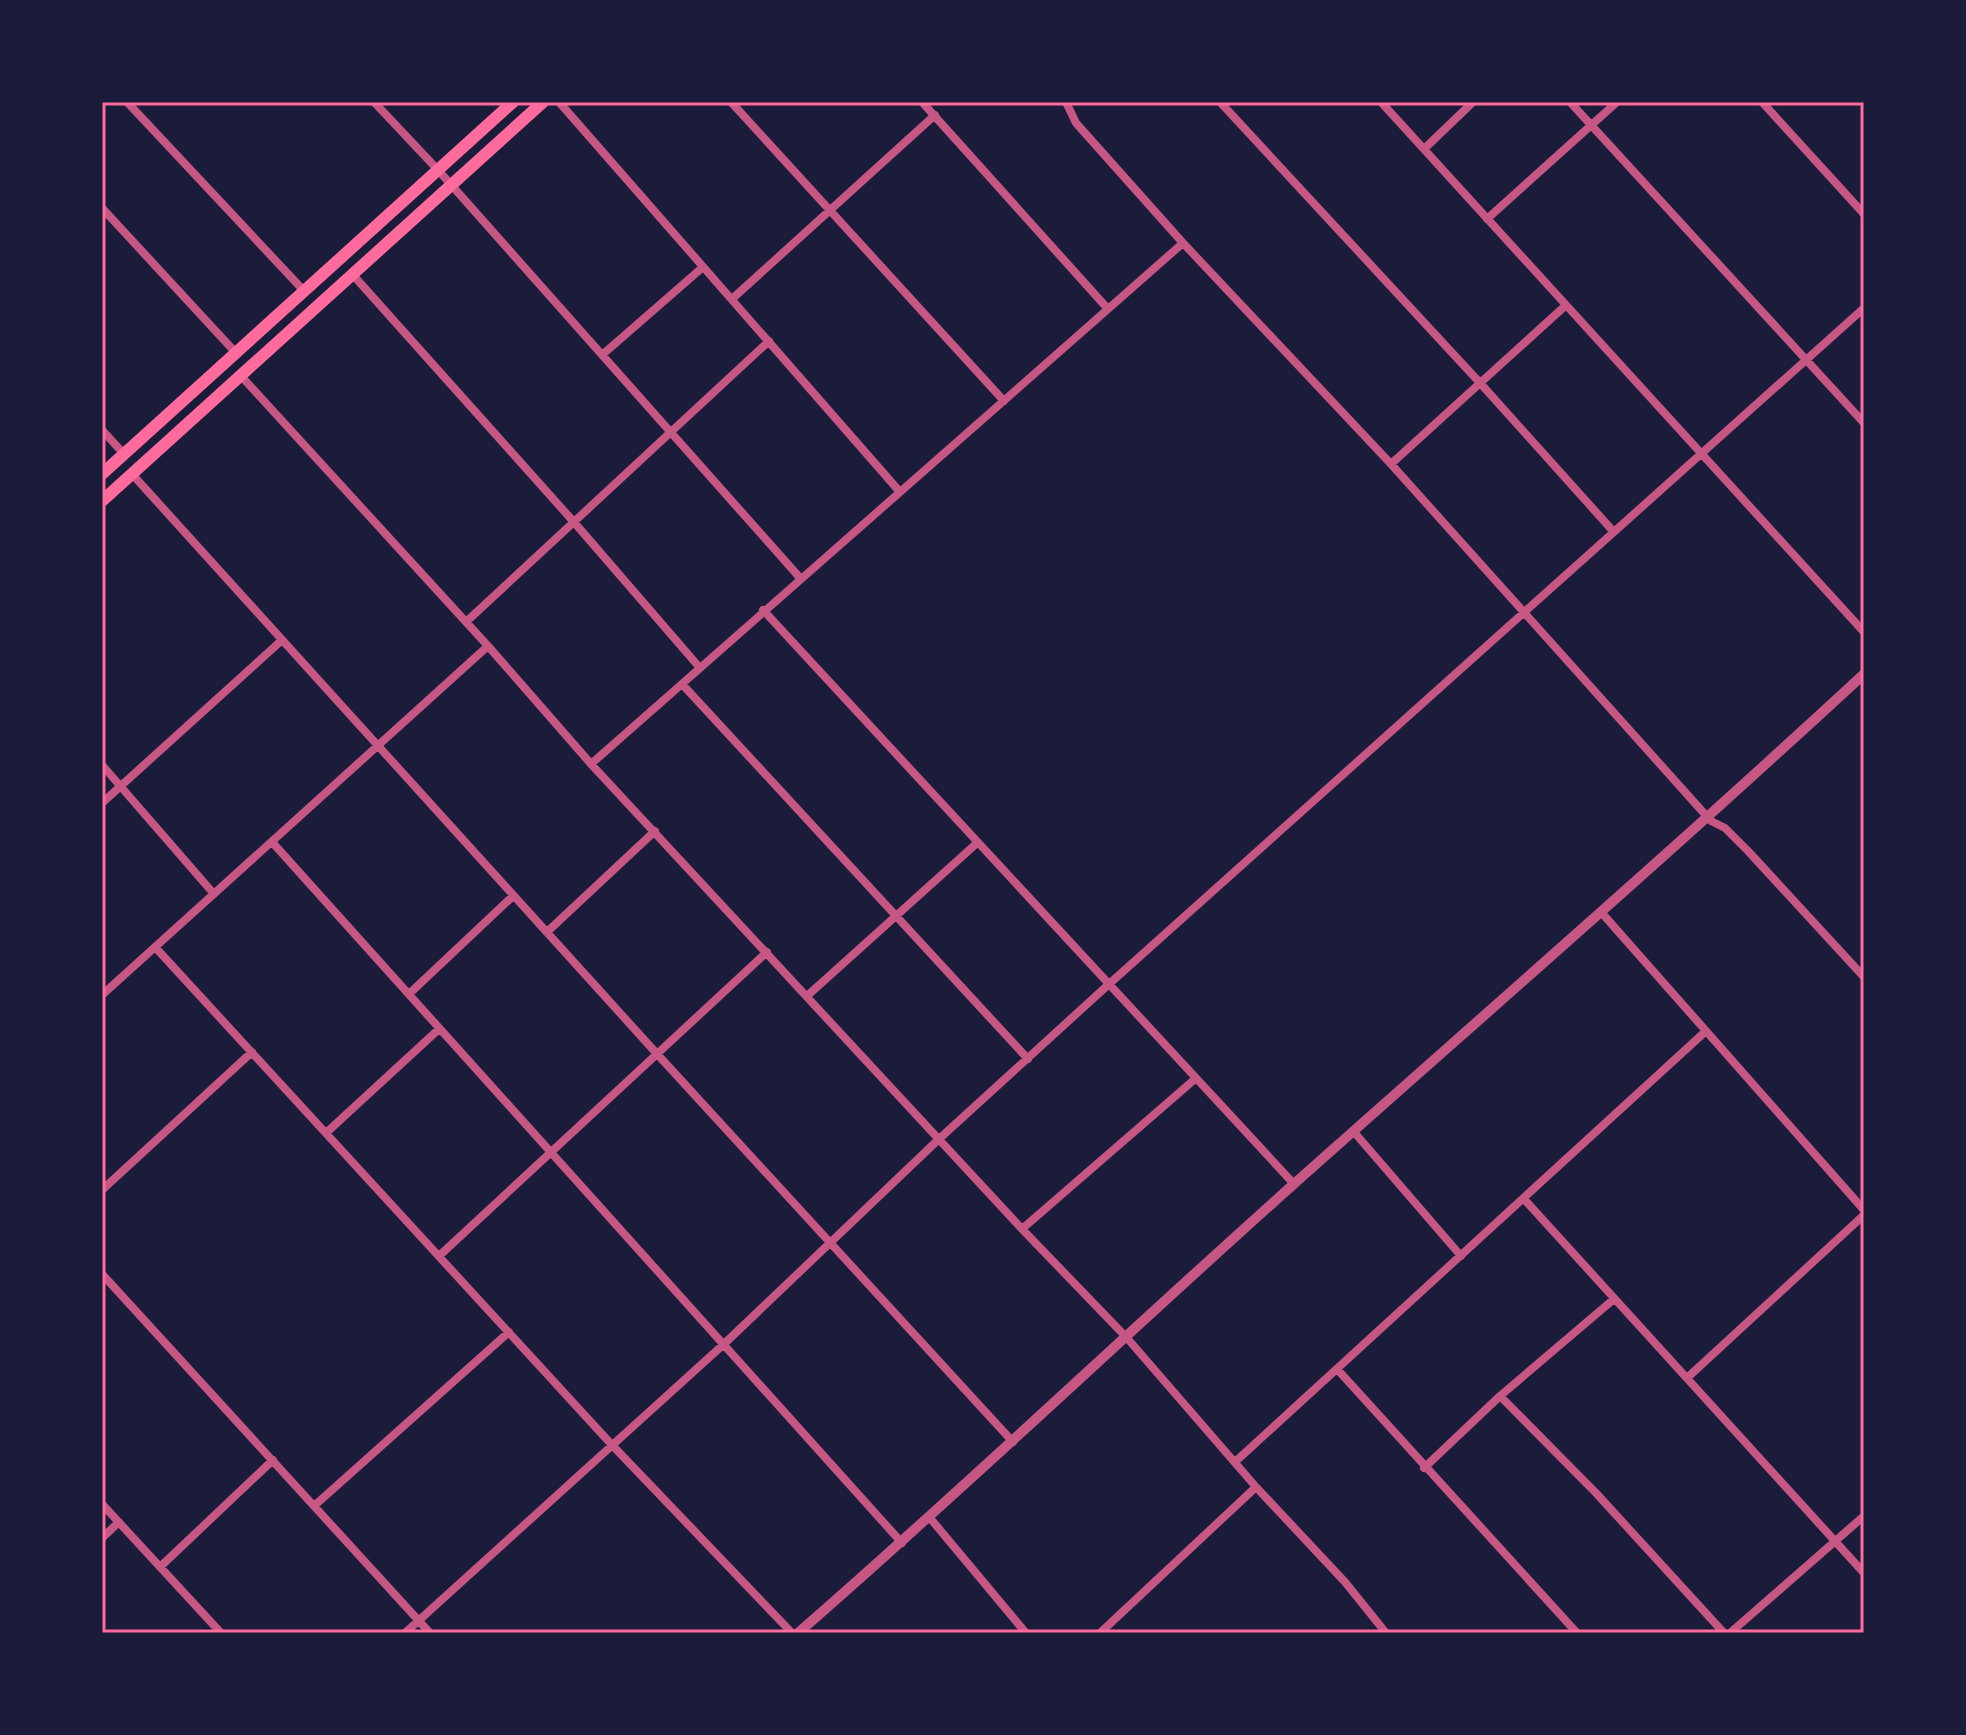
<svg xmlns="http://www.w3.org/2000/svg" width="1966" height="1735" font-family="'Alegreya Sans',sans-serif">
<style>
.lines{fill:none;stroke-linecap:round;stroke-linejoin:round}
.minor{stroke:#c65784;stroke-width:8}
.tertiary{stroke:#c65784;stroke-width:10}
.secondary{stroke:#ff6b9d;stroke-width:12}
.neatline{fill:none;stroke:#ff6b9d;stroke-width:3}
</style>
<rect width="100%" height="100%" fill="#1b1b3a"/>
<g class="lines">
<path class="minor" d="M 127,102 L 305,292
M 374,102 L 438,170 L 801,579
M 559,102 L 900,492
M 731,102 L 1004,401
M 922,102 L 1108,309
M 1066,102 L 1076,123 L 1183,243 L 1391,464 L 1711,821 L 1725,828 L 1748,851 L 1864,977
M 1220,102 L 1481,384 L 1613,531
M 1381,102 L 1864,632
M 1570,102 L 1864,423
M 1762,102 L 1864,214
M 1424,149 L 1473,102
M 102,208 L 236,353
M 1487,219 L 1617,102
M 353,275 L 573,521 L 700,668
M 732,299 L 935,115
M 602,355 L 703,267
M 242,377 L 488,646 L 591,764 L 1022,1229 L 1127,1338 L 1256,1487 L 1345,1582 L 1386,1633
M 102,430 L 124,454
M 1391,464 L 1565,306
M 132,474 L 658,1055 L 1013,1442
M 763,610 L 1294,1184
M 466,622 L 769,341
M 682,684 L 1028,1059
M 591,764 L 1183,243
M 102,765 L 214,894
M 102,803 L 282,640
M 272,842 L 902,1543
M 1601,912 L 1864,1210
M 547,932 L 655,831
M 155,947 L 612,1445 L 792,1633
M 409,994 L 513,896
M 102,995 L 488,646
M 807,996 L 977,843
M 1354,1132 L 1461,1256
M 326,1133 L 439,1029
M 102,1190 L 252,1052
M 1524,1199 L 1864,1573
M 1022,1229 L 1195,1079
M 439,1256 L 767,952
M 102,1274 L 430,1633
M 1337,1369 L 1577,1633
M 1687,1378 L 1864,1215
M 1500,1396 L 1596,1493 L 1724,1633
M 1235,1462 L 1706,1031
M 1424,1468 L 1500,1396 L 1614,1299
M 102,1504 L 221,1633
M 314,1506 L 509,1332
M 930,1518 L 1026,1633
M 102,1538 L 119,1522
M 160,1567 L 273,1460
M 405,1633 L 724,1344 L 939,1139 L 1108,985 L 1864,308
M 1100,1633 L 1256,1487
M 1730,1633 L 1864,1516"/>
<path class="tertiary" d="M 798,1633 C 967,1486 1128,1332 1295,1183 C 1485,1014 1677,847 1864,674"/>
<path class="secondary" d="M 102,474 L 513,102
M 102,501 L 543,102"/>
</g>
<rect width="1966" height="1735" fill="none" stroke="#1b1b3a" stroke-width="208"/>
<rect x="104" y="104" width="1758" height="1527" class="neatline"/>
</svg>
